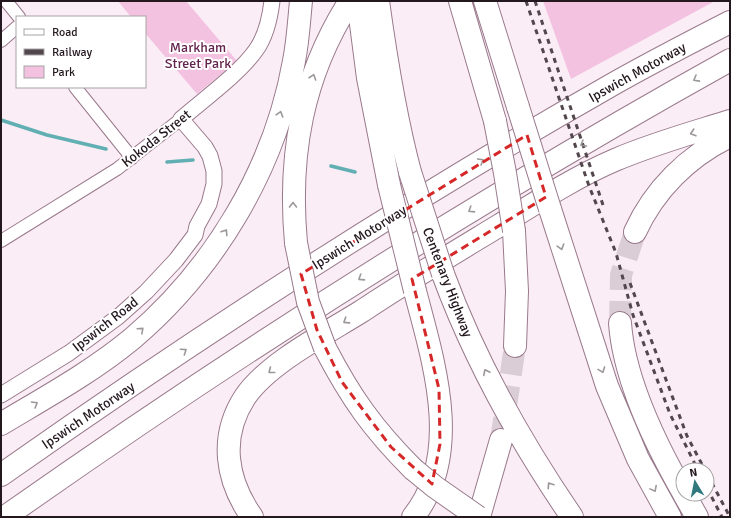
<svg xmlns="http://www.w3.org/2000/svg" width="731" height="518" font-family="Signika,sans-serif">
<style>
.green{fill:#f4c2e1}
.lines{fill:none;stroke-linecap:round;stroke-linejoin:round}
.stream{stroke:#61afb3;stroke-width:3.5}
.motorway-tunnel{stroke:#dbcdd5;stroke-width:22;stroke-dasharray:22 11;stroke-linecap:butt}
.minor-casing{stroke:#99798c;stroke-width:14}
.tertiary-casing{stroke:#99798c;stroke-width:17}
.motorway-casing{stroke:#99798c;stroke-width:24}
.minor{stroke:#fff;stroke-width:12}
.tertiary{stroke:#fff;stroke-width:15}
.motorway{stroke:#fff;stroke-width:22}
.rail{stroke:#53474e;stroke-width:3;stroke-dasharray:5 5;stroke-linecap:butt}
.motorway-bridge-casing{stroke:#99798c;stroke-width:24;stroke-linecap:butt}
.motorway-bridge{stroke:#fff;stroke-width:22}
.oneway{stroke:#9c979a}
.marked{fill:none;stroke:#d62828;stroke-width:3;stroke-dasharray:8 5;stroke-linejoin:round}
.labels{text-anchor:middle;stroke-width:4;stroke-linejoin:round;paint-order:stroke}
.park-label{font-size:14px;fill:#63234f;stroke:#fff}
.street-label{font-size:14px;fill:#24181f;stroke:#fff}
</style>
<rect width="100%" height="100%" fill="#fbedf5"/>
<path class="green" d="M 118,1 L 186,1 L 237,61 L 197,94 L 145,33 L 145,17 L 131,17 Z
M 543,1 L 715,1 L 571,79 Z"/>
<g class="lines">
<path class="stream" d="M 1,120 L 47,135 L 106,149
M 167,162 L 193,160
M 331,166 L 355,172"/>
<path class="motorway-tunnel" d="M 620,323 L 621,275 L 635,232
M 501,440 L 515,346"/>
<defs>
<path id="minor" d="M 6,1 L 19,17
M 1,41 L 17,27
M 75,87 L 132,158
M 1,241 L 117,169 L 181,119"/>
<path id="tertiary" d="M 1,395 L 69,353 L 118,317 L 146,292 L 176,260 L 195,235 L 197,226 L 209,204 L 214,184 L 214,171 L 210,156 L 205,147 L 181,119 C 203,100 240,73 256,50 C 266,36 270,18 272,1"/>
<path id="motorway" d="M 358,1 L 368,78 L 389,185
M 378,1 C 386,59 395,116 410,172
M 460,1 L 495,121
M 485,1 L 518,107
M 550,209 L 607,386 L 638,459 L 670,517
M 514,231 L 517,291 L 515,346
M 635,232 C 654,190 688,156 730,136
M 296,243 C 288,155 302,76 350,1
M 443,274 C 475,361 520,441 572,517
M 620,323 C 624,380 655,443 683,492
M 325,348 C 351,398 373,429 413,469
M 1,424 C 46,397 92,372 133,338 C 215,268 275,168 294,61 C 298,41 299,21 301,1
M 1,475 C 197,337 399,206 608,87 C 648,64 689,43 730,22
M 684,494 L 697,517
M 5,517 C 239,352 480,199 730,60
M 252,517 C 226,480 219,437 245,397 C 268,363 327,333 362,311 C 407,281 454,253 500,225 C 537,202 575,177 615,160 C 652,144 692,133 730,121
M 413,517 C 464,454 433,360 415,291
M 479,517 L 501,440"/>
</defs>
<use href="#minor" class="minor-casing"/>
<use href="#tertiary" class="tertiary-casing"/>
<use href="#motorway" class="motorway-casing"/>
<use href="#minor" class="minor"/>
<use href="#tertiary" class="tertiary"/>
<use href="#motorway" class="motorway"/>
<path class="rail" d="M 526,1 L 589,186 L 616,253 L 633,315 L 670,414 L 698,470
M 535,1 L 603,205
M 630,283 L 687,436 L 705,470
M 707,474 L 730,517
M 707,488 L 722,517"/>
<defs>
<path id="motorway-bridge" d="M 518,107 L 550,209
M 495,121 L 505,173 L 514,231
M 410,172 L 443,274
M 389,185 L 415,291
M 296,243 L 308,302 L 325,348
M 413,469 L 435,487 L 478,517"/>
</defs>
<use href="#motorway-bridge" class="motorway-bridge-casing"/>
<use href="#motorway-bridge" class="motorway-bridge"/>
</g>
<defs><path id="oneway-chevron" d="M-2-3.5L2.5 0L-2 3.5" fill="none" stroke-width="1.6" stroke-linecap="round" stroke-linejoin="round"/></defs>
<g class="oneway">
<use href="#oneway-chevron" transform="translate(313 77) rotate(-71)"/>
<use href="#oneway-chevron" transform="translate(696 79) rotate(151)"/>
<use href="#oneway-chevron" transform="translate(280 114) rotate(-73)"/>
<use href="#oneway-chevron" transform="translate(693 133) rotate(162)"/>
<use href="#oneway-chevron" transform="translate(583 144) rotate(150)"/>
<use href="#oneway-chevron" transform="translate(481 161) rotate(-30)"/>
<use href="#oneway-chevron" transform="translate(293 205) rotate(-90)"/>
<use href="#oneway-chevron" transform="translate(471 210) rotate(148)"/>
<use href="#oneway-chevron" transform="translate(225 232) rotate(-57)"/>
<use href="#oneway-chevron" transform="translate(561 247) rotate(73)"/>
<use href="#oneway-chevron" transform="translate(361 278) rotate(147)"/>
<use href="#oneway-chevron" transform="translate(346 321) rotate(147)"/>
<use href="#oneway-chevron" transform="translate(141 330) rotate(-42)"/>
<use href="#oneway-chevron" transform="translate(184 351) rotate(-34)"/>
<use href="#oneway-chevron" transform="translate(602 370) rotate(70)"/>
<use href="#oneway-chevron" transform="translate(271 371) rotate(142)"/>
<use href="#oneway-chevron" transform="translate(486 372) rotate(-117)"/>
<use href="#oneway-chevron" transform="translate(35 404) rotate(-31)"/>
<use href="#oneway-chevron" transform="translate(550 485) rotate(-124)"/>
<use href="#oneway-chevron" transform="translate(654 489) rotate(62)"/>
</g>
<path class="marked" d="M 527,135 L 546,197 L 412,279 L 439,389 L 440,444 L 432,484 L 391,447 L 342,382 L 317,330 L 301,274 Z"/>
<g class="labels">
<g class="park-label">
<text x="198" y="52">Markham<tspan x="198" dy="16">Street Park</tspan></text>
</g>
<g class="street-label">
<text transform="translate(637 72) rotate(-29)" y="5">Ipswich Motorway</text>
<text transform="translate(156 138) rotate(-38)" y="5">Kokoda Street</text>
<text transform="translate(359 237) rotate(-32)" y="5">Ipswich Motorway</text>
<text transform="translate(448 282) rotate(69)" y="5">Centenary Highway</text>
<text transform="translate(105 324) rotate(-38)" y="5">Ipswich Road</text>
<text transform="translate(88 415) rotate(-34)" y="5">Ipswich Motorway</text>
</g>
</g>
<rect width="731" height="518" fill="none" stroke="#24181f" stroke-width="4"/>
<rect x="16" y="16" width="130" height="72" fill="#ffffff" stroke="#a7a3a5"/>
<rect x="24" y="29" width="20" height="6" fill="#ffffff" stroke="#a7a3a5"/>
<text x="52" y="36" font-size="12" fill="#24181f">Road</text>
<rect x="24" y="49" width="20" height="6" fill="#53474e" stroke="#a7a3a5"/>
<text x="52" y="56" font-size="12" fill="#24181f">Railway</text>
<rect x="24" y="66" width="20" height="12" fill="#f4c2e1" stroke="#a7a3a5"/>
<text x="52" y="76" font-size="12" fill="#24181f">Park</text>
<g transform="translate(695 482) rotate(350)"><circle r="19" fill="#ffffff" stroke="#a7a3a5"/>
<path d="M0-3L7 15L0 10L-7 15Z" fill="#307a7d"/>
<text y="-6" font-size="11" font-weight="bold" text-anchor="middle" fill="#24181f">N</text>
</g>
</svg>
